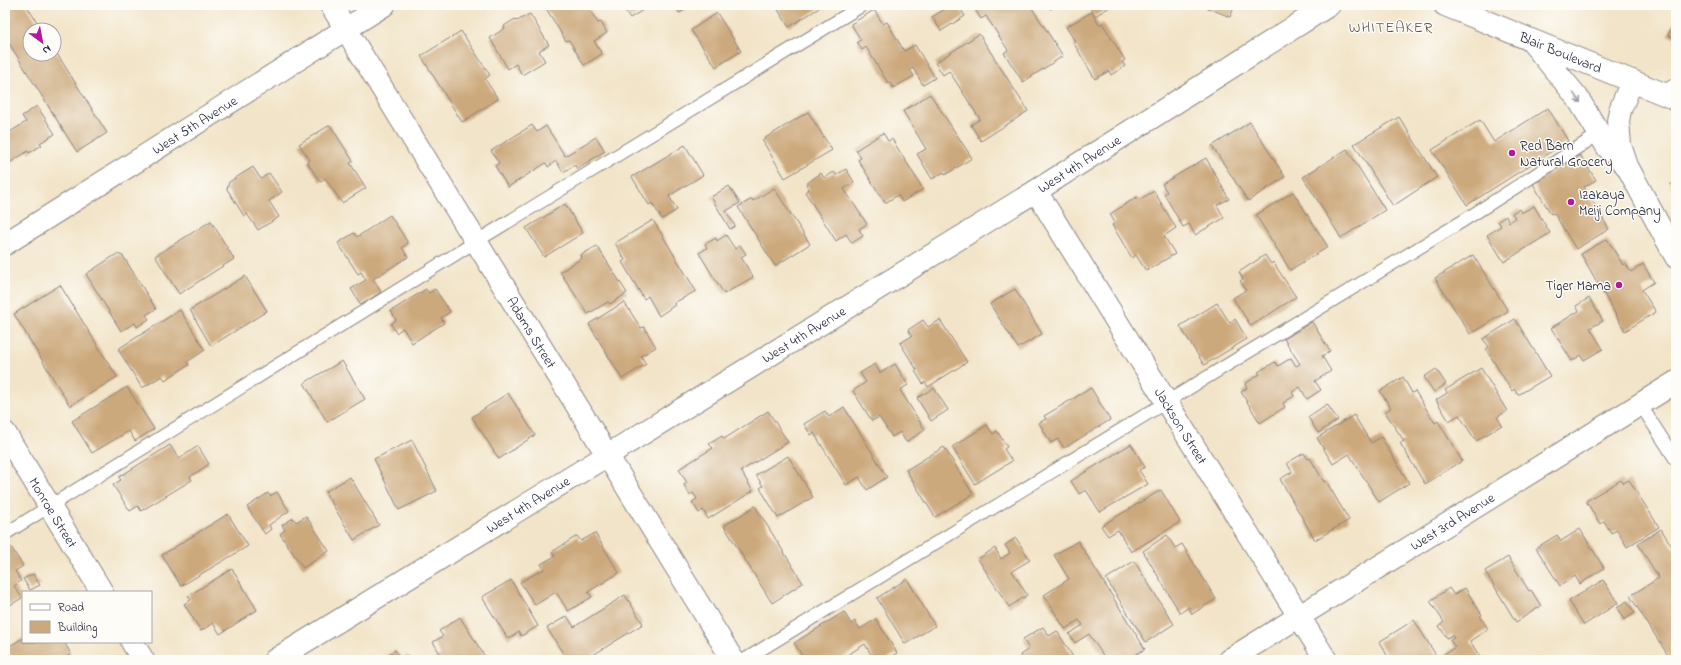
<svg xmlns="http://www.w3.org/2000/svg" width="1681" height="665" font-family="'Indie Flower',sans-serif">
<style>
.building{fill:#cca97c}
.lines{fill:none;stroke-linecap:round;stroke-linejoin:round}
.service-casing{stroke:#8a8382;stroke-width:14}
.minor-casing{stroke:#8a8382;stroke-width:24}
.tertiary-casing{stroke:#8a8382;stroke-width:24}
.service{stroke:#fff;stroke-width:12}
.minor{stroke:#fff;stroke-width:22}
.tertiary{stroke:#fff;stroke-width:22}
.oneway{stroke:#9c9ca7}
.poi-dot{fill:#b5179e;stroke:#fdfcf7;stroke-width:1.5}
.labels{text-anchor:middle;stroke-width:3;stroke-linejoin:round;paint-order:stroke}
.street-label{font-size:14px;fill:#22223b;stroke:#fdfcf7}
.poi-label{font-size:14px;fill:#22223b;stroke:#fdfcf7;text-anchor:start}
.neighbourhood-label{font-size:15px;letter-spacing:1px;fill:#5e5152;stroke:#fdfcf7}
</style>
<rect width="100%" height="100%" fill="#fdfcf7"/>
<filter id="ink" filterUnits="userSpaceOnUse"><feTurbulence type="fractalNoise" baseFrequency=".025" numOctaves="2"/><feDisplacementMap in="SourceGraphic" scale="8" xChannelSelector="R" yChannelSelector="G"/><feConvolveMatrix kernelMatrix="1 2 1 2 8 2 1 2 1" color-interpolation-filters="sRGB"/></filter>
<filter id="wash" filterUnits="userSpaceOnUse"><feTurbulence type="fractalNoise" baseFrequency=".012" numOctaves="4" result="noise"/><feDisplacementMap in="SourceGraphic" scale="16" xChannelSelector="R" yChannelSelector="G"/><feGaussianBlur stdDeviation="0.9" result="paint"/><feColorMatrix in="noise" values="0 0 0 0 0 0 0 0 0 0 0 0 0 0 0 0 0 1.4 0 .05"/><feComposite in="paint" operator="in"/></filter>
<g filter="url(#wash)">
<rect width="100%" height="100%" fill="#f2e4c8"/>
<g id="blocks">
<path class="building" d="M 5,5 L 26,5 L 42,30 L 30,30 L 30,54 L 54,54 L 54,49 L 107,133 L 77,152 L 5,37 Z
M 544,5 L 587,5 L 598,23 L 601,22 L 607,33 L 594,41 L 602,54 L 584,65 L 569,40 L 566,41 Z
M 618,5 L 651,5 L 630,18 L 624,9 L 621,10 Z
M 674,5 L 692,5 L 679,13 Z
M 775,5 L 817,5 L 819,8 L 789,27 Z
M 952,5 L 958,5 L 965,16 L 941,31 L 932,17 Z
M 972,5 L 1030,5 L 1063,56 L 1023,82 L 1004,53 L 1008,50 L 986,16 L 981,19 Z
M 1048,5 L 1058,5 L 1050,9 Z
M 1088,5 L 1113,5 L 1095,16 Z
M 1201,5 L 1235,5 L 1230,17 Z
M 874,10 L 883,24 L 887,22 L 904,51 L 915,45 L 935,78 L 923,85 L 913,68 L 910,70 L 914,76 L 893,88 L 890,82 L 888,83 L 866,47 L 862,50 L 857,42 L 861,40 L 851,24 Z
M 1092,12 L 1099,25 L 1102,23 L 1125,60 L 1122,62 L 1125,66 L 1111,75 L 1109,71 L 1095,79 L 1073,42 L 1075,41 L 1066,27 Z
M 717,13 L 741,51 L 716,67 L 691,30 Z
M 530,14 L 549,45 L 539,51 L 545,61 L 522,75 L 516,64 L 508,69 L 490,38 L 505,28 L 504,26 L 515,19 L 517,21 Z
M 1676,18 L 1676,39 L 1668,35 Z
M 461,31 L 490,75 L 485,79 L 498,99 L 462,122 L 421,56 Z
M 979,34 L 1028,111 L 981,141 L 971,125 L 980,119 L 949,71 L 943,75 L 935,63 Z
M 930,94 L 972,158 L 945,175 L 944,172 L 932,179 L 917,154 L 926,149 L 903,111 Z
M 37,106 L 55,134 L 40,143 L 42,145 L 29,153 L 28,151 L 5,166 L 5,135 L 26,122 L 22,116 Z
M 1548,108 L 1568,141 L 1467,205 L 1432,150 L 1480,120 L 1494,142 Z
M 808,112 L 832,150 L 785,178 L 762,140 Z
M 1399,117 L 1437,177 L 1393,206 L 1354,144 Z
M 1250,122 L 1285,177 L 1248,201 L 1212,146 Z
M 330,125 L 353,161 L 350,163 L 366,188 L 342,203 L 325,178 L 320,182 L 307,162 L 310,160 L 299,144 Z
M 532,125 L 537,132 L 546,126 L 565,156 L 596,137 L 605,151 L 577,169 L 575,165 L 563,172 L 556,161 L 548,167 L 546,163 L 508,187 L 495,166 L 499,163 L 491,151 Z
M 883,133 L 888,141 L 892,139 L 923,189 L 902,202 L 898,195 L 885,203 L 858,160 L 861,158 L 856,150 Z
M 685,145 L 703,175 L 669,196 L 677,210 L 662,219 L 652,203 L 649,205 L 632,177 Z
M 1347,149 L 1385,210 L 1341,238 L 1303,177 Z
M 1580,155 L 1596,180 L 1584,187 L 1609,229 L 1576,249 L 1554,213 L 1551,214 L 1533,184 Z
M 1206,158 L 1229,199 L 1217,205 L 1224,218 L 1195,235 L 1189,224 L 1183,227 L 1164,194 L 1167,192 L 1162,184 Z
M 253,167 L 261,179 L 269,173 L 282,192 L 269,201 L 279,217 L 258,230 L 247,214 L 244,216 L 227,189 L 229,182 Z
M 846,169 L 854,182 L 844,189 L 867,224 L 859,229 L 863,236 L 852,243 L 846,234 L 836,241 L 805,192 L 809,189 L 806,184 L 821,173 L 824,178 L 834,172 L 836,175 Z
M 1676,181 L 1676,194 L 1670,185 Z
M 729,186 L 740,203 L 726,211 L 735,226 L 730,229 L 711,197 Z
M 774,188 L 810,244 L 775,266 L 738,207 L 752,199 L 753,201 Z
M 1154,191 L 1176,228 L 1164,236 L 1175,254 L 1146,271 L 1136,255 L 1132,258 L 1112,225 L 1115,223 L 1110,214 L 1137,197 L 1139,200 Z
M 1293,192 L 1328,247 L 1290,270 L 1256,215 Z
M 565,204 L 583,233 L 544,257 L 526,228 Z
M 1534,206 L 1550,233 L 1504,262 L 1487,235 L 1501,226 L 1498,221 L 1506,216 L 1509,222 L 1515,218 L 1512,213 L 1519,209 L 1521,213 Z
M 390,215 L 408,243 L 402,248 L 408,257 L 373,279 L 381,292 L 361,305 L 351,289 L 366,280 L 361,272 L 358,274 L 338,243 L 354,233 L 357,237 Z
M 653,220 L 696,291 L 674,303 L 675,305 L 659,316 L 648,296 L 644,299 L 622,262 L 625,260 L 615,243 Z
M 211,221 L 234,259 L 179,294 L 155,256 Z
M 726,235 L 735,249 L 740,245 L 746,254 L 741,257 L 753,277 L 724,294 L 699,253 L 707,248 L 705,244 L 716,238 L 717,241 Z
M 1607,239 L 1623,265 L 1625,263 L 1631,272 L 1643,264 L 1654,282 L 1642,290 L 1656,312 L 1625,331 L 1581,254 Z
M 597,246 L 627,293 L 610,304 L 608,302 L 588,314 L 560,272 L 582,258 L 581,255 Z
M 117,254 L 123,256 L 156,309 L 146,315 L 149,319 L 137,327 L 135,323 L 121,331 L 86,274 Z
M 1265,255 L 1271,264 L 1273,262 L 1296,297 L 1251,326 L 1233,298 L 1246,290 L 1240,281 L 1243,279 L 1239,272 Z
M 1473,255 L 1508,311 L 1470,334 L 1435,278 Z
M 245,276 L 267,311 L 211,346 L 190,310 Z
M 60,285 L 117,377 L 70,406 L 14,314 Z
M 426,289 L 429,293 L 435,289 L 450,312 L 441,318 L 444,323 L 412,343 L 403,328 L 396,333 L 391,324 L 396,320 L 391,311 Z
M 1015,289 L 1042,334 L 1018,348 L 990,304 Z
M 1589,298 L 1603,321 L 1590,328 L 1603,349 L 1584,360 L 1581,355 L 1572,361 L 1551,328 L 1579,311 L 1576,306 Z
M 624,302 L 641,328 L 644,327 L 656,347 L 641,356 L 646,364 L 622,379 L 589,324 Z
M 1217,303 L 1230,323 L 1235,319 L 1247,339 L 1204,365 L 1180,326 Z
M 180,310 L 205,350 L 187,362 L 189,365 L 165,380 L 162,376 L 142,388 L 118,349 Z
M 1515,319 L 1550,376 L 1518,395 L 1514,389 L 1512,391 L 1486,349 L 1489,347 L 1483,339 Z
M 923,320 L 928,327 L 940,320 L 967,362 L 928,387 L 925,382 L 923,384 L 915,371 L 917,370 L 900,343 L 912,336 L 908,330 Z
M 1312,322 L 1330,351 L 1322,356 L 1331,371 L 1315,381 L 1321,390 L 1307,399 L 1300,387 L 1292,392 L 1294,396 L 1283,403 L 1285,407 L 1260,423 L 1241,392 L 1247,388 L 1245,384 L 1260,374 L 1258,372 L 1275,362 L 1278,366 L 1291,358 L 1296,366 L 1300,364 L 1284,339 Z
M 342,361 L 365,399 L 327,422 L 304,383 Z
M 875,364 L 880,373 L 895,364 L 908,385 L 900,390 L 925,430 L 906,442 L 900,432 L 892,437 L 879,417 L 872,421 L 853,391 L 866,382 L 860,373 Z
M 1481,368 L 1507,411 L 1497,417 L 1502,425 L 1476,441 L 1459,415 L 1449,421 L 1436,400 L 1447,393 L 1445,390 Z
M 1436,369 L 1446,384 L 1434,392 L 1424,377 Z
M 1403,377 L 1412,393 L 1415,391 L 1435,423 L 1438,421 L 1462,461 L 1425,484 L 1400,443 L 1404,441 L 1385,412 L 1391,408 L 1380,391 Z
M 127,387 L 154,429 L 135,441 L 129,431 L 92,453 L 72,421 Z
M 934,388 L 948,410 L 931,421 L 917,398 Z
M 1091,388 L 1110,420 L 1064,448 L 1058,439 L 1051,443 L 1039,423 L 1046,419 L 1044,416 Z
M 508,393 L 535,435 L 499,459 L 472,417 Z
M 1327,404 L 1338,420 L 1318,433 L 1308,417 Z
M 844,407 L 887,477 L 867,490 L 859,477 L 846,485 L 814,433 L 811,435 L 804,424 L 825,411 L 829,417 Z
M 768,411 L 788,442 L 741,471 L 753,491 L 708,519 L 703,510 L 699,513 L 692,502 L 697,499 L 693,493 L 690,495 L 684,485 L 687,483 L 679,469 L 713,448 L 709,444 L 722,436 L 724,439 Z
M 1354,415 L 1371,443 L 1381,437 L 1409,483 L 1379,502 L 1349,454 L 1333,464 L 1317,438 Z
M 987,425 L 993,434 L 997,431 L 1007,447 L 1004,449 L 1012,461 L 975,484 L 952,447 Z
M 412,440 L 437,491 L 399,510 L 374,459 Z
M 1131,444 L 1145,467 L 1139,470 L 1148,484 L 1100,512 L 1086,490 L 1079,494 L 1071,481 Z
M 170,445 L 179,459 L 198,446 L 209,464 L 190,477 L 192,480 L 141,511 L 138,506 L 130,511 L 113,485 L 121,480 L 119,477 Z
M 944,447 L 973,494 L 935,517 L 906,470 Z
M 1304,453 L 1308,459 L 1310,458 L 1324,482 L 1326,481 L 1349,520 L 1315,540 L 1280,479 L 1292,472 L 1287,463 Z
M 788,456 L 813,497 L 778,518 L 760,488 L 763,486 L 756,475 Z
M 350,477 L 379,525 L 354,540 L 325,492 Z
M 1621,480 L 1623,483 L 1629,480 L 1659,527 L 1627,547 L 1617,530 L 1611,533 L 1604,521 L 1600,524 L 1586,501 Z
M 1161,490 L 1180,522 L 1131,552 L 1118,530 L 1108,536 L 1101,526 Z
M 277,492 L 289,511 L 269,525 L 271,529 L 265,534 L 247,507 L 268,493 L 270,496 Z
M 755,506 L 803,583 L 772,603 L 724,526 Z
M 228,514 L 248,546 L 181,586 L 162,555 Z
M 306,516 L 329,551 L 303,568 L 280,534 L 285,530 L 282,525 L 293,518 L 296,522 Z
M 1580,529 L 1604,568 L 1580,584 L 1575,576 L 1560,586 L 1536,548 L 1557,535 L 1561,541 Z
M 1661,529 L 1676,553 L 1676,660 L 1671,660 L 1630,596 L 1659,578 L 1638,544 Z
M 595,533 L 619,573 L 588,592 L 592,597 L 568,611 L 556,592 L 535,605 L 520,582 L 544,569 L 541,564 L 555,556 L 552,552 L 577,536 L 581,541 Z
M 1167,535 L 1175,548 L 1182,544 L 1216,599 L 1192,614 L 1189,607 L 1180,613 L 1143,551 Z
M 1016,538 L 1030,560 L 1012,571 L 1027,595 L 1009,607 L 978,559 L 995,548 L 1001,559 L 1010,553 L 1005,545 Z
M 1078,541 L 1145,649 L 1127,660 L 1106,660 L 1089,634 L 1075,643 L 1069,634 L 1083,625 L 1079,620 L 1065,629 L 1044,595 L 1069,579 L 1054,555 Z
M 11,547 L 23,566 L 15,571 L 21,581 L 14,586 L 22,598 L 5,608 L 5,550 Z
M 1508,557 L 1529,591 L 1531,590 L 1541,606 L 1516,622 L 1485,571 Z
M 1134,561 L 1174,624 L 1146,642 L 1106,579 Z
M 232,569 L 257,610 L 220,634 L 213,623 L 201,631 L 184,604 L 191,600 L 188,596 Z
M 33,574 L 40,585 L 30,590 L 23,579 Z
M 907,579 L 935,626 L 905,644 L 877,598 Z
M 511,580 L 538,626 L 521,636 L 519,632 L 508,639 L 482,597 Z
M 1603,580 L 1618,603 L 1584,625 L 1569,601 Z
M 1449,588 L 1454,595 L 1465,588 L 1482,615 L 1480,616 L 1488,629 L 1470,641 L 1482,660 L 1447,660 L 1443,655 L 1455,647 L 1450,640 L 1454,638 L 1452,635 L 1447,638 L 1439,626 L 1444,622 L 1430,601 Z
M 625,595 L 643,624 L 585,660 L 567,660 L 547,628 L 567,616 L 574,627 Z
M 1627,601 L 1635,613 L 1624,620 L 1617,608 Z
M 844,612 L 851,624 L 855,621 L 860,629 L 876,619 L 897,653 L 885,660 L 874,660 L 865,644 L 839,660 L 805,660 L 794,643 Z
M 460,617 L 487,660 L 433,660 L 441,655 L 433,642 L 443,636 L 439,631 Z
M 1414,620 L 1439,660 L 1390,660 L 1379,642 Z
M 1043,627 L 1049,636 L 1057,631 L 1075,660 L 1023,660 L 1020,655 L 1029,649 L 1023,639 Z
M 23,638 L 23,642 L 64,642 L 71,654 L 62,660 L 13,660 L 6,648 Z
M 395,650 L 401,659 L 407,655 L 410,660 L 380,660 Z"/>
</g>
</g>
<g filter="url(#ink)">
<use href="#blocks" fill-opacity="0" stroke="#8a8382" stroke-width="1"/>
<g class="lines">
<defs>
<path id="service" d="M 1661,93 L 1676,84
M 1640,404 L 1676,460
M 5,534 L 477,241 L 863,5
M 744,660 L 1466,219 L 1599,134"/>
<g id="minor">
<path id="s1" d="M 331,5 L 733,660"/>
<path id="s2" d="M 1036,191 L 1326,660"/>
<path id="s3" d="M 5,433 L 102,592"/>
<path d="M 132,642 L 143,660"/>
<path id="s4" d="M 275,660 L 1036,191 L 1329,5"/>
<path id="s5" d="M 1229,660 L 1676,382"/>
</g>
<g id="tertiary">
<path id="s6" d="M 1445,5 L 1676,99"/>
<path d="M 1532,42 L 1577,97 L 1608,148 L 1625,164"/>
<path d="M 1632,81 L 1620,110 L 1618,121 L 1620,145 L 1627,166 L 1676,257"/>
<path id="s7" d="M 5,244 L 384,5"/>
</g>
</defs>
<use href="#service" class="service-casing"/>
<use href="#minor" class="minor-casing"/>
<use href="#tertiary" class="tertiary-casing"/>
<use href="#service" class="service"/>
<use href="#minor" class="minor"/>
<use href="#tertiary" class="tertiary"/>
</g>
<defs><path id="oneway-shaft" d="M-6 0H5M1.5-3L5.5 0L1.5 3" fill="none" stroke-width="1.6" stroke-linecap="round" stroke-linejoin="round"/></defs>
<use class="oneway" href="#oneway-shaft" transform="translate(1577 98) rotate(55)"/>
</g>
<g class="poi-dot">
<circle cx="1512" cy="153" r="4"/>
<circle cx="1571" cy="202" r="4"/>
<circle cx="1619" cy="285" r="4"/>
</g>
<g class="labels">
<g class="street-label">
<text dy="5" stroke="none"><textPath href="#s6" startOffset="125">Blair Boulevard</textPath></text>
<text dy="5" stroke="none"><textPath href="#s7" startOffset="224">West 5th Avenue</textPath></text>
<text dy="5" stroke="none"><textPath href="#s4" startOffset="945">West 4th Avenue</textPath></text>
<text dy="5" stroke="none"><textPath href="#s1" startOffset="384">Adams Street</textPath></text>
<text dy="5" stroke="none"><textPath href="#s4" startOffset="621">West 4th Avenue</textPath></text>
<text dy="5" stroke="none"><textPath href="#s2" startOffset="276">Jackson Street</textPath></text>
<text dy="5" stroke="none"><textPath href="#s4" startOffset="297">West 4th Avenue</textPath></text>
<text dy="5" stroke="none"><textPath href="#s3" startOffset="93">Monroe Street</textPath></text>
<text dy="5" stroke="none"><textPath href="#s5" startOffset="263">West 3rd Avenue</textPath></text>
</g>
<g class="poi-label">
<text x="1520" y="150">Red Barn<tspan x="1520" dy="16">Natural Grocery</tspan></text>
<text x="1579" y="199">Izakaya<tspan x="1579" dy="16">Meiji Company</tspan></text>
<text x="1611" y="290" text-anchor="end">Tiger Mama</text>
</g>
<g class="neighbourhood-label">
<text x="1391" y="32">WHITEAKER</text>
</g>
</g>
<rect width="1681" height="665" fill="none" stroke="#fdfcf7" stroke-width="20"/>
<rect x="22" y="591" width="130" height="52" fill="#fdfcf7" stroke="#a5a5ac"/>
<rect x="30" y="604" width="20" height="6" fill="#ffffff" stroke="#a5a5ac"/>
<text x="58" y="611" font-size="12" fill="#22223b">Road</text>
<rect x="30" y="621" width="20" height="12" fill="#cca97c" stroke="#a5a5ac"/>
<text x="58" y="631" font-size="12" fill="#22223b">Building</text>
<g transform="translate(42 42) rotate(148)"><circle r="19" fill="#fdfcf7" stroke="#a5a5ac"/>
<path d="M0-3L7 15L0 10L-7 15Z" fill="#b5179e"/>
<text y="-6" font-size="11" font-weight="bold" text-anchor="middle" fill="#22223b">N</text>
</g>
</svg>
